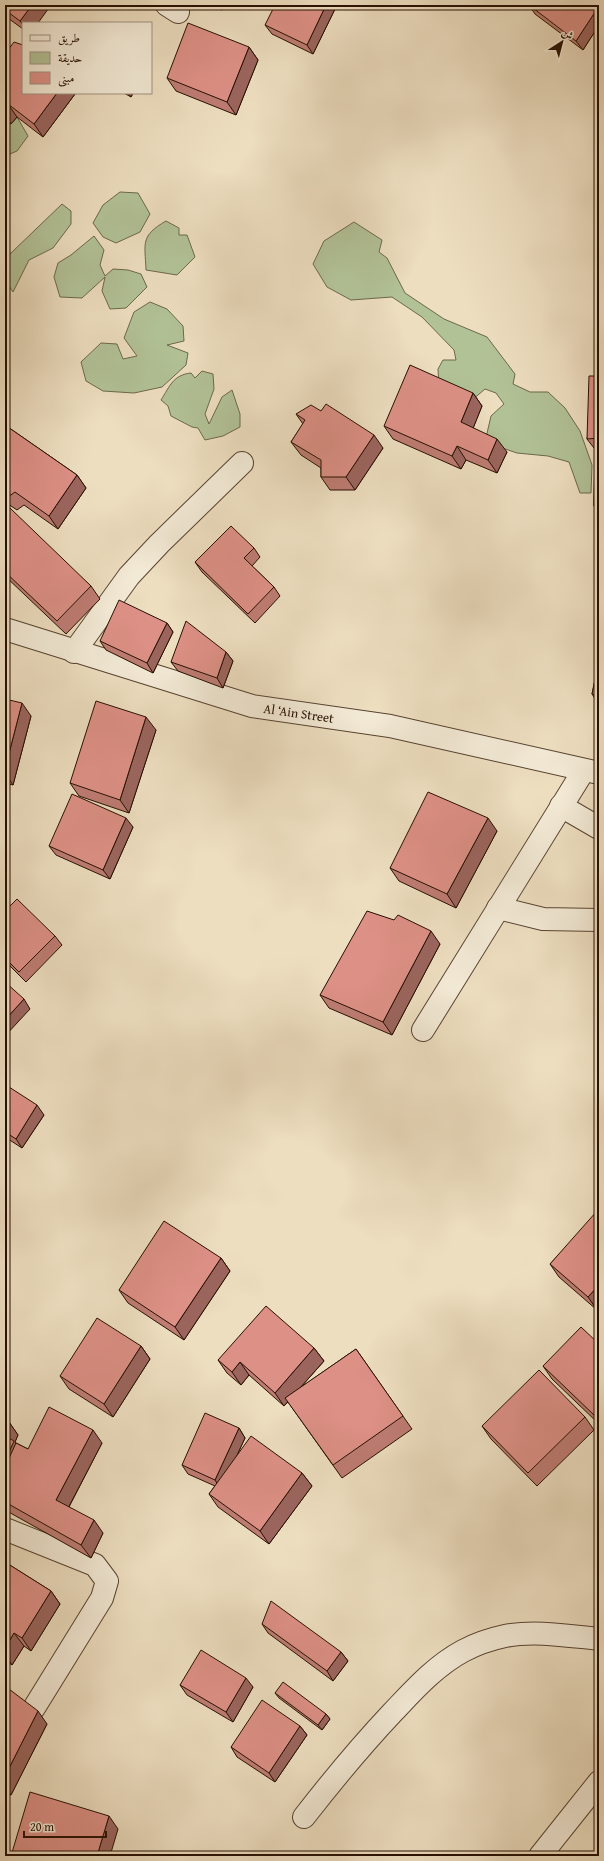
<svg xmlns="http://www.w3.org/2000/svg" width="604" height="1861" font-family="'Gentium Book Plus',Amiri,serif">
<style>
.green{fill:#b2c297;stroke:#6c684c}
.lines{fill:none;stroke-linecap:round;stroke-linejoin:round}
.minor-casing{stroke:#584331;stroke-width:24}
.minor{stroke:#f3ead6;stroke-width:22}
.wall{fill:#be7c73;stroke:#260f01}
.shaded-wall{fill:#9b655e;stroke:#260f01}
.building{fill:#dd9086;stroke:#260f01}
.labels{text-anchor:middle;stroke-width:3;stroke-linejoin:round;paint-order:stroke}
.street-label{font-size:13px;fill:#260f01;stroke:#f3ead6}
</style>
<rect width="100%" height="100%" fill="#eddec0"/>
<filter id="stains"><feTurbulence type="fractalNoise" baseFrequency=".005" numOctaves="4"/><feColorMatrix values="0 0 0 0 .2 0 0 0 0 .09 0 0 0 0 .02 0 0 0 .5 -.17"/></filter>
<radialGradient id="worn" r=".72"><stop offset=".6" stop-color="#630" stop-opacity="0"/><stop offset="1" stop-color="#630" stop-opacity=".3"/></radialGradient>
<path class="green" d="M 5,115 L 17,117 L 28,136 L 17,151 L 5,156 Z
M 120,192 L 138,193 L 150,214 L 140,232 L 116,243 L 103,237 L 93,223 L 103,205 Z
M 62,204 L 71,211 L 71,224 L 53,248 L 29,260 L 13,292 C 3,278 2,269 10,254 Z
M 166,221 L 179,228 L 179,235 L 187,235 L 195,257 L 177,275 L 146,270 C 145,243 140,236 166,221 Z
M 354,222 L 382,240 L 379,252 L 387,258 L 405,293 L 444,319 L 487,337 L 515,374 L 513,384 L 530,392 L 548,392 L 565,408 L 580,431 L 592,465 L 591,493 L 580,493 L 569,462 L 548,456 L 517,453 L 485,442 L 491,416 L 504,404 L 496,393 L 485,389 L 471,401 L 439,387 L 438,369 L 443,360 L 456,360 L 454,350 L 422,317 L 392,297 L 351,300 L 327,287 L 313,264 L 324,241 Z
M 94,236 L 104,250 L 100,265 L 105,276 L 113,269 L 128,270 L 141,274 L 147,287 L 126,308 L 110,309 L 102,291 L 105,277 L 82,298 L 60,297 L 54,277 L 58,263 L 71,255 Z
M 150,302 L 167,309 L 183,326 L 184,341 L 167,345 L 188,353 L 186,365 L 162,387 L 134,393 L 103,391 L 86,381 L 81,362 L 101,343 L 117,344 L 123,359 L 137,356 L 124,338 L 134,312 Z
M 202,371 L 213,374 L 214,389 L 205,414 L 209,424 L 222,397 L 232,390 L 240,414 L 240,427 L 223,436 L 205,440 L 198,428 L 192,427 L 171,416 L 168,406 L 161,400 C 170,386 173,375 191,373 L 195,378 Z"/>
<g class="lines">
<defs>
<g id="minor">
<path d="M 167,5 L 178,12"/>
<path id="s1" d="M 5,629 L 252,706 L 390,726 L 599,773"/>
<path d="M 74,652 L 129,576 L 159,544 L 242,463"/>
<path d="M 561,806 L 599,828"/>
<path d="M 498,908 L 543,919 L 599,920"/>
<path d="M 423,1030 L 584,770"/>
<path d="M 5,1529 L 95,1565 L 107,1581 L 102,1598 L 34,1708"/>
<path d="M 304,1817 C 332,1781 361,1746 392,1713 C 413,1691 435,1666 463,1651 C 476,1644 491,1639 505,1636 C 535,1630 569,1636 599,1639"/>
<path d="M 540,1856 L 599,1782"/>
</g>
</defs>
<use href="#minor" class="minor-casing"/>
<use href="#minor" class="minor"/>
</g>
<path class="wall" d="M 5,5 L 23,23 L 23,29 L 5,16 Z
M 209,5 L 224,5 L 222,10 Z
M 529,5 L 599,5 L 599,25 L 583,50 L 535,14 Z
M 335,9 L 313,54 L 272,34 L 265,25 Z
M 249,47 L 258,60 L 236,115 L 176,91 L 167,78 Z
M 5,54 L 75,94 L 43,137 L 17,117 L 11,124 L 5,120 Z
M 124,93 L 133,93 L 131,97 Z
M 599,376 L 599,514 L 594,506 L 595,448 L 594,448 L 587,439 Z
M 473,393 L 482,406 L 473,428 L 507,452 L 497,473 L 466,460 L 461,469 L 393,439 L 384,426 Z
M 296,414 L 383,448 L 355,490 L 330,490 L 321,477 L 321,468 L 301,455 L 291,442 L 303,424 Z
M 5,425 L 77,475 L 86,488 L 58,529 L 24,505 L 17,510 L 5,502 Z
M 5,514 L 91,586 L 100,599 L 66,634 L 5,576 Z
M 254,548 L 260,557 L 252,566 L 274,587 L 280,596 L 255,623 L 202,572 L 195,562 Z
M 167,623 L 173,632 L 153,673 L 106,650 L 100,641 Z
M 226,652 L 233,661 L 223,688 L 178,671 L 171,662 Z
M 599,661 L 599,705 L 592,694 Z
M 5,699 L 31,716 L 13,785 L 5,783 Z
M 156,730 L 129,813 L 79,796 L 70,783 Z
M 133,827 L 110,879 L 56,855 L 49,846 Z
M 497,831 L 456,908 L 399,881 L 390,868 Z
M 5,911 L 55,936 L 62,945 L 26,982 L 5,961 Z
M 440,944 L 392,1035 L 329,1008 L 320,995 Z
M 5,1092 L 44,1115 L 22,1148 L 5,1137 Z
M 599,1213 L 599,1309 L 597,1310 L 559,1277 L 550,1264 Z
M 221,1258 L 230,1271 L 184,1340 L 128,1303 L 119,1290 Z
M 599,1344 L 599,1424 L 552,1379 L 543,1366 Z
M 141,1346 L 150,1359 L 113,1417 L 69,1389 L 60,1376 Z
M 314,1348 L 324,1361 L 300,1388 L 356,1349 L 412,1429 L 342,1478 L 288,1402 L 284,1406 L 249,1375 L 241,1385 L 227,1373 L 218,1360 Z
M 585,1417 L 594,1430 L 537,1486 L 491,1439 L 482,1426 Z
M 5,1420 L 9,1422 L 18,1435 L 15,1442 L 16,1443 L 28,1449 L 102,1443 L 69,1507 L 103,1533 L 91,1558 L 5,1510 Z
M 239,1428 L 245,1438 L 237,1455 L 302,1473 L 312,1486 L 269,1544 L 218,1507 L 209,1494 L 215,1486 L 188,1474 L 182,1465 Z
M 5,1562 L 51,1591 L 60,1604 L 31,1651 L 24,1646 L 12,1665 L 5,1660 Z
M 262,1624 L 341,1652 L 348,1661 L 333,1681 L 268,1633 Z
M 180,1685 L 253,1687 L 233,1722 L 187,1695 Z
M 5,1686 L 47,1724 L 11,1795 L 5,1795 Z
M 275,1693 L 326,1714 L 330,1719 L 322,1730 L 279,1698 Z
M 300,1726 L 307,1735 L 275,1782 L 237,1757 L 231,1747 Z"/>
<path class="shaded-wall" d="M 32,5 L 51,5 L 38,23 L 23,23 L 23,25 L 20,21 Z
M 218,5 L 224,5 L 222,10 Z
M 326,5 L 332,5 L 335,9 L 313,54 L 307,45 Z
M 599,6 L 599,25 L 583,50 L 576,41 Z
M 249,47 L 258,60 L 236,115 L 227,102 Z
M 57,93 L 75,93 L 75,94 L 43,137 L 34,124 Z
M 128,93 L 133,93 L 131,97 Z
M 8,104 L 17,117 L 11,124 L 5,115 L 5,108 Z
M 473,393 L 482,406 L 470,436 L 461,422 Z
M 374,435 L 383,448 L 355,490 L 346,477 Z
M 497,439 L 507,452 L 497,473 L 488,460 Z
M 457,446 L 466,460 L 461,469 L 452,456 Z
M 77,475 L 86,488 L 58,529 L 49,516 Z
M 167,623 L 173,632 L 153,673 L 147,663 Z
M 226,652 L 233,661 L 223,688 L 217,678 Z
M 22,703 L 31,716 L 13,785 L 5,773 L 5,769 Z
M 146,717 L 156,730 L 129,813 L 120,800 Z
M 126,818 L 133,827 L 110,879 L 103,870 Z
M 488,818 L 497,831 L 456,908 L 447,894 Z
M 431,931 L 440,944 L 392,1035 L 383,1022 Z
M 24,999 L 30,1009 L 5,1036 L 5,1020 Z
M 37,1105 L 44,1115 L 22,1148 L 16,1139 Z
M 221,1258 L 230,1271 L 184,1340 L 175,1327 Z
M 599,1285 L 599,1309 L 597,1310 L 588,1297 Z
M 141,1346 L 150,1359 L 113,1417 L 104,1404 Z
M 314,1348 L 324,1361 L 284,1406 L 275,1393 Z
M 240,1362 L 249,1375 L 241,1385 L 232,1372 Z
M 599,1410 L 599,1422 L 594,1415 Z
M 9,1422 L 18,1435 L 15,1442 L 23,1454 L 5,1479 L 5,1430 Z
M 239,1428 L 245,1438 L 221,1490 L 215,1480 Z
M 93,1430 L 102,1443 L 65,1514 L 56,1500 Z
M 302,1473 L 312,1486 L 269,1544 L 260,1531 Z
M 94,1520 L 103,1533 L 91,1558 L 81,1545 Z
M 51,1591 L 60,1604 L 31,1651 L 22,1638 Z
M 14,1633 L 24,1646 L 12,1665 L 5,1654 L 5,1648 Z
M 341,1652 L 348,1661 L 333,1681 L 327,1671 Z
M 246,1678 L 253,1687 L 233,1722 L 226,1712 Z
M 38,1711 L 47,1724 L 11,1795 L 5,1787 L 5,1776 Z
M 326,1714 L 330,1719 L 322,1730 L 318,1725 Z
M 300,1726 L 307,1735 L 275,1782 L 269,1773 Z
M 109,1816 L 118,1829 L 110,1856 L 97,1856 Z"/>
<path class="building" d="M 5,5 L 32,5 L 20,21 L 5,10 Z
M 275,5 L 326,5 L 307,45 L 265,25 Z
M 529,5 L 599,5 L 599,6 L 576,41 Z
M 188,23 L 249,47 L 227,102 L 167,78 Z
M 14,42 L 23,45 L 23,93 L 57,93 L 34,124 L 8,104 L 5,108 L 5,54 Z
M 410,365 L 473,393 L 461,422 L 497,439 L 488,460 L 457,446 L 452,456 L 384,426 Z
M 589,376 L 599,376 L 599,438 L 587,439 Z
M 326,404 L 374,435 L 346,477 L 321,477 L 321,460 L 291,442 L 305,420 L 296,414 L 311,405 L 321,411 Z
M 5,425 L 77,475 L 49,516 L 15,492 L 8,497 L 5,495 Z
M 595,444 L 599,445 L 599,506 L 594,506 Z
M 10,508 L 91,586 L 57,621 L 5,572 L 5,514 Z
M 231,526 L 254,548 L 244,558 L 274,587 L 248,614 L 195,562 Z
M 119,600 L 167,623 L 147,663 L 100,641 Z
M 186,621 L 226,652 L 217,678 L 171,662 Z
M 599,661 L 599,697 L 592,694 Z
M 5,699 L 22,703 L 5,769 Z
M 96,701 L 146,717 L 120,800 L 70,783 Z
M 428,792 L 488,818 L 447,894 L 390,868 Z
M 72,794 L 126,818 L 103,870 L 49,846 Z
M 17,899 L 55,936 L 19,972 L 5,958 L 5,911 Z
M 367,911 L 394,920 L 398,915 L 431,931 L 383,1022 L 320,995 Z
M 5,982 L 24,999 L 5,1020 Z
M 9,1087 L 37,1105 L 16,1139 L 5,1132 L 5,1092 Z
M 597,1211 L 599,1213 L 599,1285 L 588,1297 L 550,1264 Z
M 164,1221 L 221,1258 L 175,1327 L 119,1290 Z
M 266,1306 L 314,1348 L 275,1393 L 240,1362 L 232,1372 L 218,1360 Z
M 97,1318 L 141,1346 L 104,1404 L 60,1376 Z
M 581,1327 L 599,1344 L 599,1410 L 594,1415 L 543,1366 Z
M 356,1349 L 403,1416 L 333,1465 L 285,1398 Z
M 539,1370 L 585,1417 L 528,1473 L 482,1426 Z
M 49,1407 L 93,1430 L 56,1500 L 94,1520 L 81,1545 L 5,1502 L 5,1467 L 16,1443 L 28,1449 Z
M 205,1413 L 239,1428 L 215,1480 L 182,1465 Z
M 5,1420 L 9,1422 L 5,1430 Z
M 5,1436 L 14,1441 L 5,1461 Z
M 251,1436 L 302,1473 L 260,1531 L 209,1494 Z
M 5,1562 L 51,1591 L 22,1638 L 14,1633 L 5,1648 Z
M 271,1601 L 341,1652 L 327,1671 L 262,1624 Z
M 201,1650 L 246,1678 L 226,1712 L 180,1685 Z
M 283,1682 L 326,1714 L 318,1725 L 275,1693 Z
M 5,1686 L 38,1711 L 5,1776 Z
M 262,1700 L 300,1726 L 269,1773 L 231,1747 Z
M 30,1792 L 109,1816 L 97,1856 L 11,1856 Z"/>
<g class="labels">
<g class="street-label">
<text dy="5" stroke="none"><textPath href="#s1" startOffset="306">Al ‘Ain Street</textPath></text>
</g>
</g>
<rect width="604" height="1861" fill="none" stroke="#eddec0" stroke-width="20"/>
<rect x="6" y="6" width="592" height="1849" fill="none" stroke="#260f01" stroke-width="2"/>
<rect x="10" y="10" width="584" height="1841" fill="none" stroke="#260f01"/>
<rect x="22" y="22" width="130" height="72" fill="#f3ead6" stroke="#a19281"/>
<rect x="30" y="35" width="20" height="6" fill="#f3ead6" stroke="#a19281"/>
<text x="58" y="42" font-size="12" fill="#260f01">طريق</text>
<rect x="30" y="52" width="20" height="12" fill="#b2c297" stroke="#a19281"/>
<text x="58" y="62" font-size="12" fill="#260f01">حديقة</text>
<rect x="30" y="72" width="20" height="12" fill="#dd9086" stroke="#a19281"/>
<text x="58" y="82" font-size="12" fill="#260f01">مبنى</text>
<g transform="translate(562 42) rotate(36)" stroke="#f3ead6" stroke-width="3" paint-order="stroke">
<path d="M0-3L7 15L0 10L-7 15Z" fill="#260f01"/>
<text y="-6" font-size="11" font-weight="bold" text-anchor="middle" fill="#260f01">ش</text>
</g>
<path d="M24 1831v6h82v-6" fill="none" stroke="#260f01" stroke-width="2"/>
<text x="30" y="1831" font-size="12" fill="#260f01" stroke="#f3ead6" stroke-width="3" paint-order="stroke">20 m</text>
<rect width="100%" height="100%" filter="url(#stains)"/>
<rect width="100%" height="100%" fill="url(#worn)"/>
</svg>
